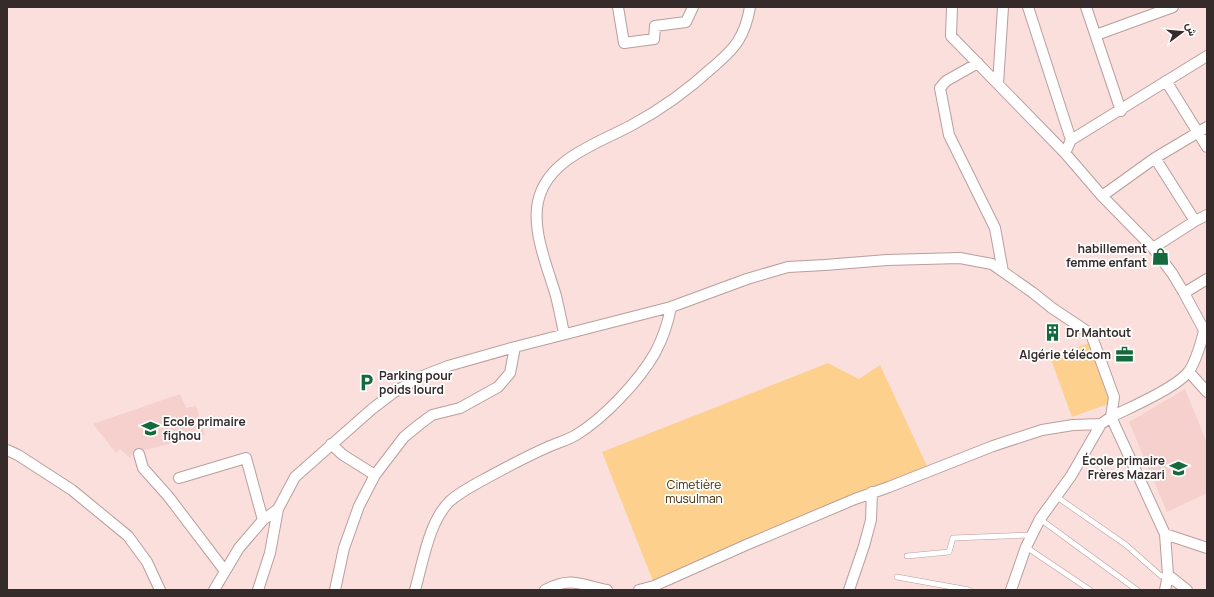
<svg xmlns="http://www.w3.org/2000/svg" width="1214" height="597" font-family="Manrope,Vazirmatn,sans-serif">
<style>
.built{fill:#f5d0cd}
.green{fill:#fdd08e}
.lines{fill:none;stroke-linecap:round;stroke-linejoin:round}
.service-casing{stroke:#b99e9c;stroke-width:6}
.minor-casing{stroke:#b99e9c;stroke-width:12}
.service{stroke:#fff;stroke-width:5}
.minor{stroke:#fff;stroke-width:10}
.labels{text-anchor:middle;stroke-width:3.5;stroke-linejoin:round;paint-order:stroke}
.poi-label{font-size:12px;font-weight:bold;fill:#352b2a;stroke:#fff;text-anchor:end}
.park-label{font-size:12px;fill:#402a02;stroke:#fff}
</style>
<rect width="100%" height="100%" fill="#fbdfdd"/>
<path class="built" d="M 1185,389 L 1207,443 L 1207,493 L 1167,512 L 1129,422 Z
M 180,394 L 186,408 L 196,406 L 205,435 L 133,453 L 130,458 L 120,449 L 116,453 L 93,424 Z"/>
<path class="green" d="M 1089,343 L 1111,403 L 1072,417 L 1050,357 Z
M 828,363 L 859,379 L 880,365 L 927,466 L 655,586 L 602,452 Z"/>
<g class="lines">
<defs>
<path id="service" d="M 1057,497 L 1126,545 L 1161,576 L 1168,575
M 1040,519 L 1137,590
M 1026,547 L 1090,590
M 907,556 L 949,552 L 953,538 L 1032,535
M 897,577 L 969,590"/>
<path id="minor" d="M 618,7 L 624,43 L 654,39 L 655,26 L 686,22 L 693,7
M 952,7 L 951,36 L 1065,153 L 1102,196 L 1153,248 L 1172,273 L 1184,293
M 1028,7 L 1071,140
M 1086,7 L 1121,111
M 1096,35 L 1173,7
M 978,63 L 946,81 L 940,88 L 949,135 L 995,228 L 1003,272
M 1166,81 L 1207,147
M 998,84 L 1003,7
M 1065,153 L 1071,140 L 1207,56
M 1155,158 L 1195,221
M 1102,196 L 1155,158 L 1207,127
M 1153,248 L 1195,221 L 1207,215
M 1204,330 L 1184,293 L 1207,279
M 564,334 C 562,322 559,309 556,296 C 548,269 534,236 537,208 C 542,160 597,144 632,125 C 662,109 689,89 713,67 C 722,59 732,51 738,41 C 745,30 748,19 750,7
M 1189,372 L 1207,392
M 331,444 L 343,455 L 375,475
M 7,450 L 18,455 L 72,490 L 128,536 L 147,562 L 160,590
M 139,454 L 143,468 L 168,496 L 225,571
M 179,478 L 246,458 L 263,520
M 1165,534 L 1207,548
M 1168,575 L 1187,590
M 214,590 L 239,548 L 263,520 L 278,509 L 295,477 L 372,409 L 393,393 L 420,377 L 448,366 L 515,347 L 671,307 L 747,279 L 788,267 L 825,265 L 887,260 L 960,258 L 992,264 L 1032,292 L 1052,308 L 1091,334 L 1114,397 L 1111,417 L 1101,424 L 1073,425 L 1042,430 L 993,446 L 889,487 L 855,499 L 746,545 L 654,586 L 639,590
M 258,590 L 270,553 L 278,509
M 335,590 L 344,548 L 359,506 L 375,475 L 404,437 L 420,424 L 432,415 L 460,408 L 498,387 L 510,373 L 515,347
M 415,590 C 423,562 429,521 450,501 C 459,493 470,487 481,481 C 503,469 525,457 548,447 C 557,443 568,440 576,435 C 604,418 639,381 655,353 C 663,338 668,323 671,307
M 545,590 C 572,576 580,585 607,590
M 849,590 L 864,546 L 871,520 L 872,492
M 1011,590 L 1026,547 L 1040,519 L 1071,476 L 1101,424
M 1165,590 L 1168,575 L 1165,534 L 1111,417 C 1129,408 1178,387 1189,371 C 1195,363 1202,341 1204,330 L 1207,328"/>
</defs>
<use href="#service" class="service-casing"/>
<use href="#minor" class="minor-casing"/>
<use href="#service" class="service"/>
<use href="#minor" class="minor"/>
</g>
<defs>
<symbol id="shop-bare" viewBox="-9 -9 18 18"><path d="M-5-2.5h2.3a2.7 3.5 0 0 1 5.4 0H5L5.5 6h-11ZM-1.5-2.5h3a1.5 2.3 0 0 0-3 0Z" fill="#146a3c" stroke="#fff" stroke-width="2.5" paint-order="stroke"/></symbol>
<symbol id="building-bare" viewBox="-9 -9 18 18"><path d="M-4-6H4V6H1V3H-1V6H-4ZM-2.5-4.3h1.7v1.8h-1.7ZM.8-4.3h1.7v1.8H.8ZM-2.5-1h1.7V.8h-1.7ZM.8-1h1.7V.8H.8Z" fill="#146a3c" stroke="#fff" stroke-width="2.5" paint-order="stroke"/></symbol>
<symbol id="office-bare" viewBox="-9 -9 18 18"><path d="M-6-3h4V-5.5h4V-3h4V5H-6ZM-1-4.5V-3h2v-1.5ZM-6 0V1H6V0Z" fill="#146a3c" stroke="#fff" stroke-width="2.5" paint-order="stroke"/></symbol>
<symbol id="parking-bare" viewBox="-9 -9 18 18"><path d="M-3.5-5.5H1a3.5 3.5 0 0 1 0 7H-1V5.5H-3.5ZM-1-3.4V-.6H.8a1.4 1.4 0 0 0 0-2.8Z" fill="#146a3c" stroke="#fff" stroke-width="2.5" paint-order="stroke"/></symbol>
<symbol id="school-bare" viewBox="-9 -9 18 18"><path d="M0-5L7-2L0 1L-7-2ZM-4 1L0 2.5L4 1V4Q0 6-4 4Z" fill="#146a3c" stroke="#fff" stroke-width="2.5" paint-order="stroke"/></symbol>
</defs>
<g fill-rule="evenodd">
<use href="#shop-bare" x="1148" y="244" width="25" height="25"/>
<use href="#building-bare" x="1040" y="320" width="25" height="25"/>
<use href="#office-bare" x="1112" y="342" width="25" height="25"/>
<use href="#parking-bare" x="354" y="370" width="25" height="25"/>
<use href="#school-bare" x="138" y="416" width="25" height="25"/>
<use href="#school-bare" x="1166" y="456" width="25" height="25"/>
</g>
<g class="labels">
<g class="poi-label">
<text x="1147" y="253">habillement<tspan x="1147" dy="14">femme enfant</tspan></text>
<text x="1066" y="337" text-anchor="start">Dr Mahtout</text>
<text x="1111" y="359">Algérie télécom</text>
<text x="379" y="380" text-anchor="start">Parking pour<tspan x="379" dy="14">poids lourd</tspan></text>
<text x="163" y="426" text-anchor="start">Ecole primaire<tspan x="163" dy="14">fighou</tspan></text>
<text x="1165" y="465">École primaire<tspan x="1165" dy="14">Frères Mazari</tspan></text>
</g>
<g class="park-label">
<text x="694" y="489">Cimetière<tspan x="694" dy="14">musulman</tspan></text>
</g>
</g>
<rect width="1214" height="597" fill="none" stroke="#352b2a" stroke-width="16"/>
<g transform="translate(1182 32) rotate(74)" stroke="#ffffff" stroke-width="3" paint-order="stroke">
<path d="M0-3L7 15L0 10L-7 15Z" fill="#352b2a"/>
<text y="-6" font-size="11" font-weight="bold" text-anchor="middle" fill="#352b2a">ش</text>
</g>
</svg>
